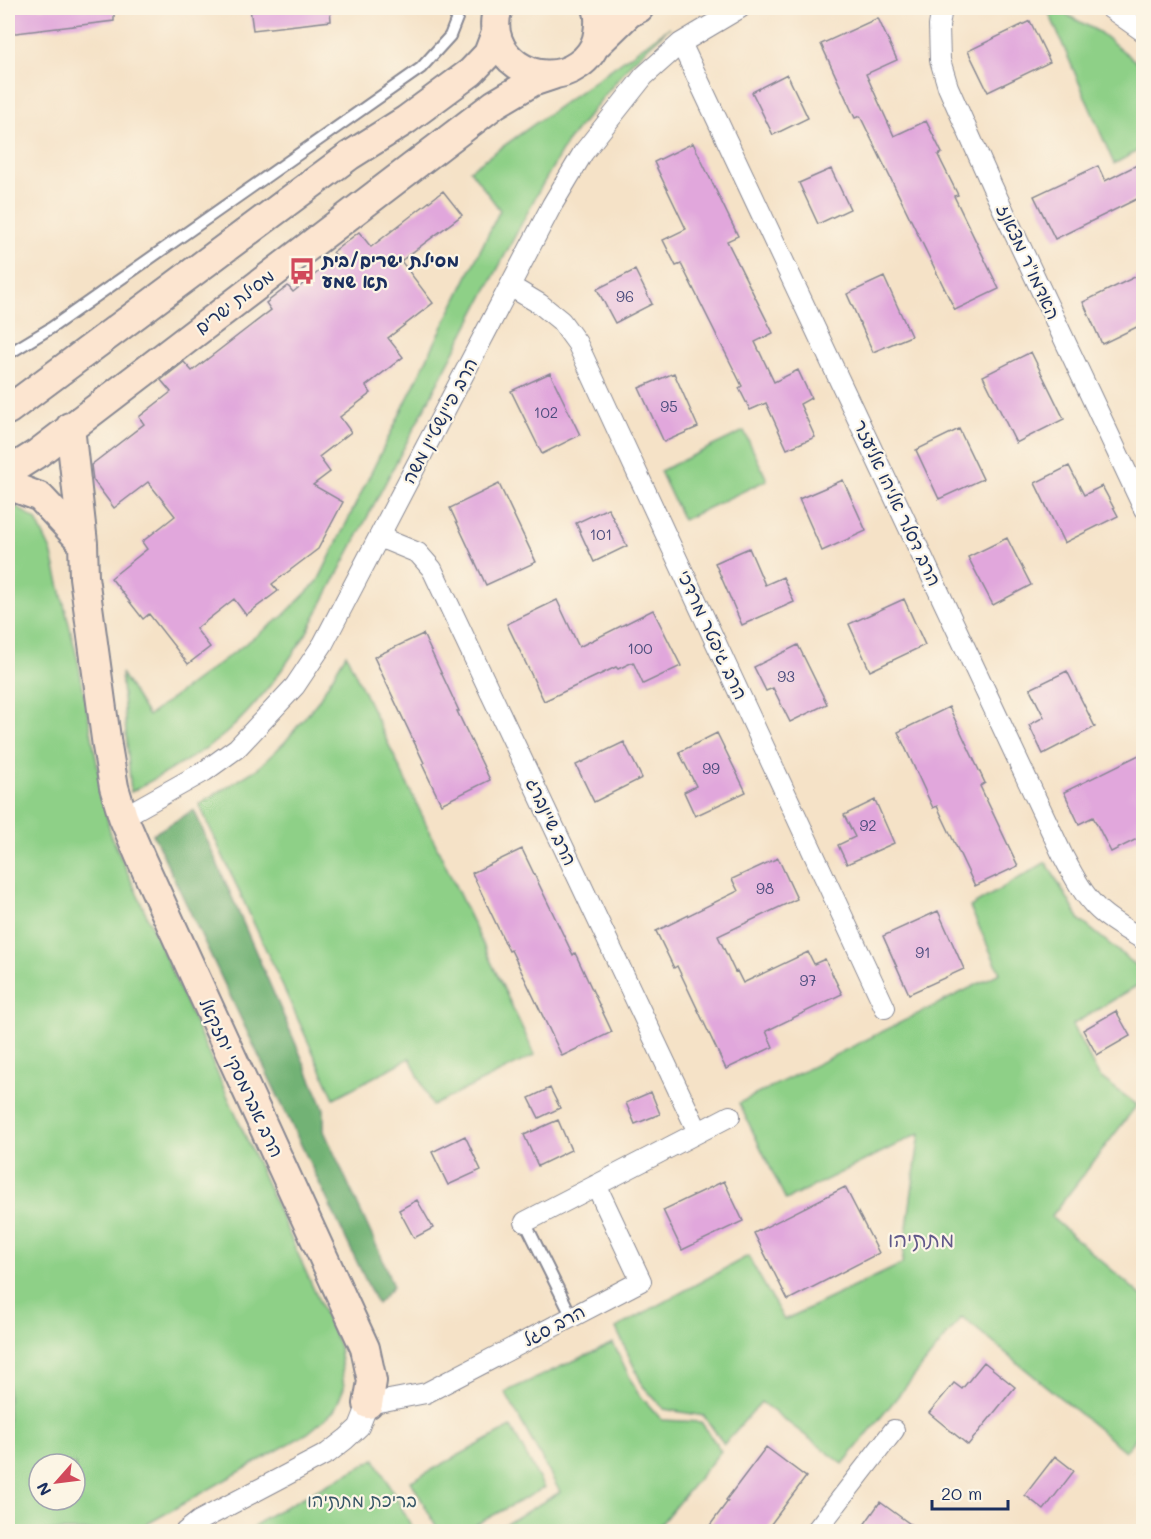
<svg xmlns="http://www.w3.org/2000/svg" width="1151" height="1539" font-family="Mali,'Playpen Sans Hebrew',sans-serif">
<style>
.green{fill:#8ed087;stroke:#548072;stroke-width:1.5;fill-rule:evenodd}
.forest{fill:#72b274;stroke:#467069;stroke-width:1.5}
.building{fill:#e1a7dc}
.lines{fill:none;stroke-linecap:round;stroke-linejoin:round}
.lane-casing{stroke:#888892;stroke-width:14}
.street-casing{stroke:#888892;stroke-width:22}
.secondary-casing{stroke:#888892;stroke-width:32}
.lane{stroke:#fff;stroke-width:10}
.street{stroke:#fff;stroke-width:20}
.secondary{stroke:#fce5d0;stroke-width:28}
.labels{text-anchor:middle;stroke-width:4.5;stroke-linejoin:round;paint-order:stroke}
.number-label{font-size:15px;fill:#4c4d7e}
.poi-label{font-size:18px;font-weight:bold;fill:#1b2f5e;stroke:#fcf5e5;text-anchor:start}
.street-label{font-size:18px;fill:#1b2f5e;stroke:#fcf5e5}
.park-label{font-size:18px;fill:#385768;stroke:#fcf5e5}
.quarter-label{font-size:21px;fill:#60598a;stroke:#fcf5e5}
</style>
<rect width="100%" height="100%" fill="#fcf5e5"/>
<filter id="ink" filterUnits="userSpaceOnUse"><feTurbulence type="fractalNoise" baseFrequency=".0167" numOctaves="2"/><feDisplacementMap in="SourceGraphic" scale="12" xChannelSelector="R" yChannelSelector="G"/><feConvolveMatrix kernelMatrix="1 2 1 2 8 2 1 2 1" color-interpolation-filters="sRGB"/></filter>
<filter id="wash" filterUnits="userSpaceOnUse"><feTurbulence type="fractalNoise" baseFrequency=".008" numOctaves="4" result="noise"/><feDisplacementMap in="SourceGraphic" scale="24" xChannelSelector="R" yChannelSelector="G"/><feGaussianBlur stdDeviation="1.35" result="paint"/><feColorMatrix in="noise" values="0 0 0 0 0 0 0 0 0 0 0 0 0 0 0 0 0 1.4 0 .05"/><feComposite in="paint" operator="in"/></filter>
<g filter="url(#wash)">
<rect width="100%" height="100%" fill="#f5e2c7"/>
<path class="green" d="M 1047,8 L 1054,8 L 1099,32 L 1143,67 L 1143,148 L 1114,164 Z
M 670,27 L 631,63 L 604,96 L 567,142 L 536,196 L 306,634 C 283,670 257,706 225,734 C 197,757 162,774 131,792 L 121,673 L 148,716 L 283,616 L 318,581 L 500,210 L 470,170 Z
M 744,431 L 767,480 L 683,520 L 660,471 Z
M 17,507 L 36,520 L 51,551 L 78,661 L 110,833 L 339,1346 L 344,1388 L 334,1411 L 308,1433 L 135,1531 L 8,1531 L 8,508 ZM 39,1464 L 75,1464 L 75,1500 L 39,1500 Z
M 346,654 L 535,1055 L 432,1106 L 410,1058 L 334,1098 L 199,804 L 257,769 L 285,742 L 318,701 Z
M 1046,862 L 1080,920 L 1143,971 L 1143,982 L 1072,1025 L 1099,1076 L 1137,1105 L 1051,1217 L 1143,1297 L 1143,1429 L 1125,1451 L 962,1317 L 843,1464 L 761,1402 L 724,1444 L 704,1416 L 664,1409 L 643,1386 L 616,1328 L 748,1256 L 784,1320 L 902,1264 L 920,1133 L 786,1200 L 739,1103 L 1000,973 L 970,907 Z
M 613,1343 L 637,1392 L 662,1420 L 701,1422 L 721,1451 L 655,1531 L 494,1531 L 560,1492 L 505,1392 Z
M 511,1427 L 544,1488 L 464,1531 L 439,1531 L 411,1481 Z
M 375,1459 L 414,1531 L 250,1531 L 264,1518 Z"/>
<path class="forest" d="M 194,810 L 324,1109 L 324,1131 L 383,1260 L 393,1287 L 377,1304 L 153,834 Z"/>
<g id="blocks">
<path class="building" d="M 8,8 L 114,8 L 114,21 L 8,34 Z
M 250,8 L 330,8 L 331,21 L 253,30 Z
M 878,18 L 897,60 L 866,74 L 894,136 L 926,121 L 942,153 L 938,155 L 958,195 L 954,196 L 999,289 L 955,310 L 860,116 L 855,118 L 821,44 Z
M 1030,21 L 1050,62 L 988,92 L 968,51 Z
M 787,74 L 808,118 L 773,135 L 752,92 Z
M 693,143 L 738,236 L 727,241 L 773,333 L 755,342 L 774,382 L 798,370 L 811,398 L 800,404 L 815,437 L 787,449 L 766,403 L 750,410 L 739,388 L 742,386 L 681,264 L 676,266 L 663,240 L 686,229 L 654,162 Z
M 1143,162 L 1143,196 L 1055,239 L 1034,196 L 1098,166 L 1105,181 Z
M 831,169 L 850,209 L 818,224 L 799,183 Z
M 443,191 L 462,215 L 401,261 L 433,303 L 388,338 L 403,357 L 366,386 L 371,393 L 340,417 L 351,432 L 319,457 L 330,472 L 313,485 L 343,502 L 318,549 L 272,584 L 278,591 L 246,615 L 234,599 L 196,629 L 210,647 L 188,664 L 149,614 L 143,619 L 111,578 L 147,549 L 142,542 L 175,516 L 148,482 L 114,508 L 93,480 L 91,465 L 144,424 L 139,417 L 171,392 L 161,380 L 184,362 L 192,371 L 271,310 L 266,303 L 288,286 L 293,292 L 337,257 L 333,252 L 359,232 L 371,247 Z
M 635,270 L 652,304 L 615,323 L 597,289 Z
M 1143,273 L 1143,324 L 1102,344 L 1083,302 Z
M 884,277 L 911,336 L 873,352 L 847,294 Z
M 1031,352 L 1064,419 L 1016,443 L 983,376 Z
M 550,373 L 580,435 L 542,454 L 511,391 Z
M 674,373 L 698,427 L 664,442 L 639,388 Z
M 959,429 L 983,479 L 939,499 L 916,450 Z
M 1069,466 L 1084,495 L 1102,486 L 1118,516 L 1064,543 L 1035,483 Z
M 843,480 L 866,531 L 822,551 L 799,499 Z
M 499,484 L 536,562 L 486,585 L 450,508 Z
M 608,508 L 627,546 L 594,562 L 576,523 Z
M 1007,538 L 1031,585 L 993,605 L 968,557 Z
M 749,548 L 765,585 L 783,577 L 794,602 L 742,625 L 715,563 Z
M 904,599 L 925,645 L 870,671 L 849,624 Z
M 557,600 L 579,647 L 653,610 L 681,666 L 643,684 L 633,662 L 618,669 L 616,667 L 544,701 L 507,624 Z
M 423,634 L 459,711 L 457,711 L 490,780 L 441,804 L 422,764 L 424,763 L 374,657 Z
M 798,645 L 827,704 L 790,722 L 773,688 L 766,691 L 754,667 Z
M 1067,671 L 1095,727 L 1043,754 L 1029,725 L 1044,717 L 1030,689 Z
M 949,707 L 985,783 L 980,786 L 1018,866 L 975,886 L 937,806 L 933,808 L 898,732 Z
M 717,733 L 746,792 L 695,816 L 684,792 L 696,786 L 679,752 Z
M 624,742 L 642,778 L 594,802 L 576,765 Z
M 1143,753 L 1143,836 L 1111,852 L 1093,817 L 1079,824 L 1064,792 Z
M 875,800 L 894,843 L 847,864 L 838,845 L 855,837 L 844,815 Z
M 522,849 L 573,955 L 575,953 L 612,1032 L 562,1056 L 511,950 L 509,951 L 472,873 Z
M 778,858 L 797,899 L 718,936 L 735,972 L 737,971 L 743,983 L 808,952 L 814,964 L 825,959 L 842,994 L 766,1031 L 773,1047 L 726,1069 L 677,966 L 674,968 L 656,931 L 738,891 L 732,879 Z
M 938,911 L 964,969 L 909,994 L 883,936 Z
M 1116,1011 L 1130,1036 L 1097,1055 L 1083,1030 Z
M 550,1088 L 560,1108 L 539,1118 L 529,1098 Z
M 651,1092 L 660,1114 L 635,1124 L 626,1103 Z
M 558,1120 L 571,1150 L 538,1166 L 524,1135 Z
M 465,1136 L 481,1170 L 448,1185 L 432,1152 Z
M 724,1181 L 743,1221 L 682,1250 L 663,1210 Z
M 845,1187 L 879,1253 L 788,1300 L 754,1233 Z
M 417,1200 L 433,1228 L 414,1238 L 399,1210 Z
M 984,1362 L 1015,1387 L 968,1445 L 929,1413 L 954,1383 L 962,1389 Z
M 766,1447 L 806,1477 L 765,1532 L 705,1532 L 728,1501 L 726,1500 Z
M 1055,1456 L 1074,1471 L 1044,1510 L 1025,1495 Z
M 880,1502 L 921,1532 L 859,1532 Z"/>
</g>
</g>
<g filter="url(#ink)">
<use href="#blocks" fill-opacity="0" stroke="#888892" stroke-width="1.5"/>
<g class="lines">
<defs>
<path id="lane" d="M 8,354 L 51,328 L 421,68 L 450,36 L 461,8
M 525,1222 L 572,1317"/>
<path id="street" d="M 942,8 L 939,26 L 940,60 L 948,87 L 992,186 L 1144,509
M 1110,8 L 1144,32
M 681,43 L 1062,854 C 1072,873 1083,895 1099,910 C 1112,922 1129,931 1144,940
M 510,286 L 540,304 L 561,321 L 577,343 L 885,1008
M 379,537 L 418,553 L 432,569 L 698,1132
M 123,817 L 205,771 L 237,748 L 295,686 L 323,644 L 552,205 L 583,153 L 644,76 L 681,43 L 740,8
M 525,1222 L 730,1116
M 185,1532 L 199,1521 L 328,1453 L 346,1439 L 359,1427 L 368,1404 L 426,1393 L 641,1281 L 596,1185
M 815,1532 L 894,1430"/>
<path id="secondary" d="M 498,8 C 482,55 538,93 578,65 C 587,59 594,50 597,39 C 599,29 601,18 597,8
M 595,46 L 629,13 L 639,8
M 8,410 L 349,156 L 406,120 L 471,72 L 488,54 L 496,33
M 70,427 L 83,543 L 84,577 L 107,746 L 114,787 L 123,817 L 142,861 L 365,1348 L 372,1381 L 368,1404
M 8,472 L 38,453 L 495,104 L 532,82 L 553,75
M 8,485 L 40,497 L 83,543"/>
</defs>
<use href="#lane" class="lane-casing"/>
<use href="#street" class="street-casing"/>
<use href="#secondary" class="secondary-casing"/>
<use href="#lane" class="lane"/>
<use href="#street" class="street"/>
<use href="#secondary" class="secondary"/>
</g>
</g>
<defs>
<symbol id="bus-bare" viewBox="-9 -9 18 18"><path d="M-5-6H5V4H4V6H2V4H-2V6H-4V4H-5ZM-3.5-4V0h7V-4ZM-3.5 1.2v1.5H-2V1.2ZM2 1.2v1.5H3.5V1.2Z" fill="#d1495b" stroke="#fcf5e5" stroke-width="2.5" paint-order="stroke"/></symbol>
</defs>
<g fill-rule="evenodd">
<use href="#bus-bare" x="283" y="252" width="38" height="38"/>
</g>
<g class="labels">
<g class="number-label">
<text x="625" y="302">96</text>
<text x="669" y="412">95</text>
<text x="546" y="418">102</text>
<text x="601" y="540">101</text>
<text x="640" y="654">100</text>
<text x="786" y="682">93</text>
<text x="711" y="774">99</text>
<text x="868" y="831">92</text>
<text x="765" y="894">98</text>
<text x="923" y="958">91</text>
<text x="808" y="986">97</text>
</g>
<g class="poi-label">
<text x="322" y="267">מסילת ישרים/בית<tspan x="322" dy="21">תא שמע</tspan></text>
</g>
<g class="street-label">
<text transform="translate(1028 262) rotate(65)" y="6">האדמו"ר מצאנז</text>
<text transform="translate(235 302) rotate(-37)" y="6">מסילת ישרים</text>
<text transform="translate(440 421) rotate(-62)" y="6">הרב פיינשטיין משה</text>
<text transform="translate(897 503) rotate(65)" y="6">הרב דסלר אליהו אליעזר</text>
<text transform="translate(712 635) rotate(65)" y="6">הרב גיפטר מרדכי</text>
<text transform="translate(551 822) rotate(65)" y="6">הרב שיינברג</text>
<text transform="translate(241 1078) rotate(65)" y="6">הרב אברמסקי יחזקאל</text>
<text transform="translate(554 1326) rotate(-28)" y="6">הרב סגל</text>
</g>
<g class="park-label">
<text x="362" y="1507">בריכת מתתיהו</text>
</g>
<g class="quarter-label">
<text x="921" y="1247">מתתיהו</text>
</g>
</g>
<rect width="1151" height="1539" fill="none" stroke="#fcf5e5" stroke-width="30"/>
<g transform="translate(57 1482) rotate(242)"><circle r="28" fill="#fcf5e5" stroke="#a2a6af" stroke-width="1.5"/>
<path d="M0-4.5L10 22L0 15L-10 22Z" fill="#d1495b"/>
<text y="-9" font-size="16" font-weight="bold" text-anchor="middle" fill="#1b2f5e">N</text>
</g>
<path d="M932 1500v9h76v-9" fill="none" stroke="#1b2f5e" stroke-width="3"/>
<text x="941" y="1500" font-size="18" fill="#1b2f5e" stroke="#fcf5e5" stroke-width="4.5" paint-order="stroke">20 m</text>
</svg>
